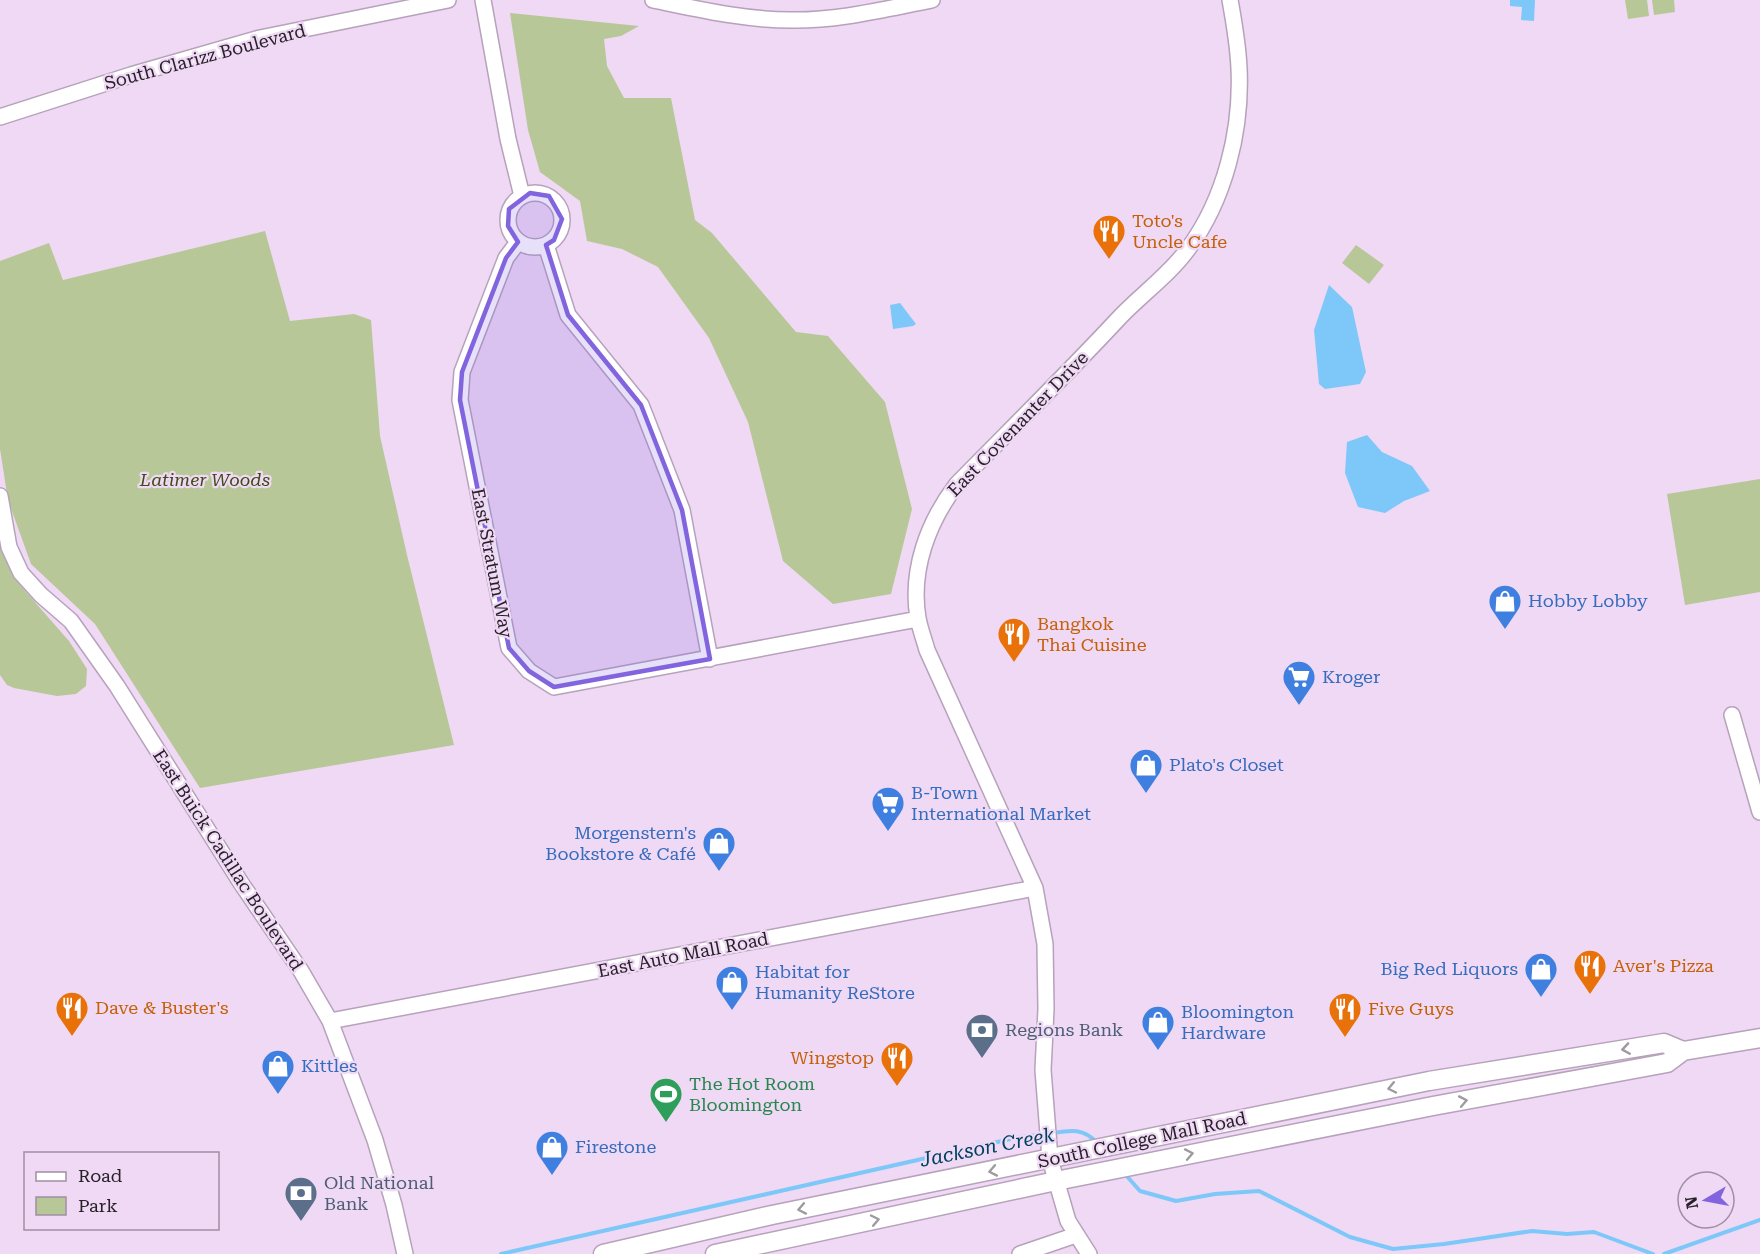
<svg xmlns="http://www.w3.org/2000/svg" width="1760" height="1254" font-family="'Roboto Serif',serif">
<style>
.green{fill:#b8c797}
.water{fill:#7dc8f9}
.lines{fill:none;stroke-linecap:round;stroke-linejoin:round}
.stream{stroke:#7dc8f9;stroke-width:4}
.minor-casing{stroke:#b7a2bb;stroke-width:18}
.major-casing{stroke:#b7a2bb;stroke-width:21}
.minor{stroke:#fff;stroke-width:15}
.major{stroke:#fff;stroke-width:18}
.oneway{stroke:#9e9b9f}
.marked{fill:#8364df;fill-opacity:0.2;stroke:#8364df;stroke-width:4.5;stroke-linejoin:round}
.labels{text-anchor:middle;stroke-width:4.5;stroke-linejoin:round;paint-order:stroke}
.street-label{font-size:18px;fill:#282029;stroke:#efd9f4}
.food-label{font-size:18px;fill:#c56008;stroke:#efd9f4;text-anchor:start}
.park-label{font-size:18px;font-style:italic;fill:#3d4b14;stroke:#efd9f4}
.shop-label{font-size:18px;fill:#366cbe;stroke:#efd9f4;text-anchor:start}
.service-label{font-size:18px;fill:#4e5e75;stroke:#efd9f4;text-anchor:start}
.leisure-label{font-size:18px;fill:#27864d;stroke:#efd9f4;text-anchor:start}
.water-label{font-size:20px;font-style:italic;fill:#004161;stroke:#efd9f4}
</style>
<rect width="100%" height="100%" fill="#efd9f4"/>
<path class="green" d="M 1625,0 L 1647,0 L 1649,16 L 1628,19 Z
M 1652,0 L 1674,0 L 1675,12 L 1654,15 Z
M 510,13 L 639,26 L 621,36 L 604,39 L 607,66 L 624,98 L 671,98 L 695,220 L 712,233 L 796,332 L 828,336 L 885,402 L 912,509 L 891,594 L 833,604 L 783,561 L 748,422 L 709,338 L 658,267 L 622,249 L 587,241 L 580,201 L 540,172 L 528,130 Z
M 265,231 L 290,321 L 354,314 L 371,320 L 380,436 L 407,555 L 454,745 L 200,788 L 95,624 L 31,564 L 8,500 L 0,449 L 0,261 L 49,243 L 63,280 Z
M 1356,245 L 1384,265 L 1369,284 L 1342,263 Z
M 1760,479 L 1760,592 L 1685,605 L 1667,494 Z
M 0,535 L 3,551 L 19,584 L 69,641 L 87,669 L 86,686 L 76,694 L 57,696 L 14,688 L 7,685 L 0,675 Z"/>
<path class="water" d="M 1510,0 L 1535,0 L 1534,21 L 1521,20 L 1522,7 L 1510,6 Z
M 1329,285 L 1352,307 L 1366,372 L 1360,384 L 1325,389 L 1319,384 L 1314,330 Z
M 900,303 L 916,324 L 913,326 L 893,329 L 890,305 Z
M 1367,435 L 1382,452 L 1412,466 L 1430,491 L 1404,501 L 1385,513 L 1358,507 L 1345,473 L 1347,442 Z"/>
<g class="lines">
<path class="stream" d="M 1053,1133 C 1071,1130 1084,1128 1097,1143
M 1124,1173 L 1140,1191 L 1176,1201 L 1215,1194 L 1259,1191 L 1350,1237 L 1393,1249 L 1444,1244 L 1532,1231 L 1567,1234 L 1594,1232 L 1653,1254
M 501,1254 L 1015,1138 L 1045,1134
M 1664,1254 L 1760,1220"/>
<defs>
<path id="minor" d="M 483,0 L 508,139 L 522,196
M 653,0 C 698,9 744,20 790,20 C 838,21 885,9 932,0
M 0,117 L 131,75 L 260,38 L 448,0
M508 220a27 27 0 1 1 54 0a27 27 0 1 1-54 0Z
M 518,242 L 506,258 L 462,372 L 460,400 L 509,648 L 529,671 L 554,687 L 918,619
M 546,245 L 568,315 L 641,405 L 682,510 L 710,659
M 0,496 L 9,547 L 21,573 L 41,595 L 71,621 L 117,686 L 241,883 L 301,971 L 330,1021 L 375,1140 L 394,1205 L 405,1254
M 1732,715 L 1760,812
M 330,1021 L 1035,888
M 1020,1254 L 1076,1235
M 1089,1254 L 1068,1221 L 1050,1159 L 1043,1070 L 1046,1009 L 1045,944 L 1035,888 L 927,650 C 924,639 920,629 918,618 C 910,570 928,522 957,484 C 1012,428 1067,374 1120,317 C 1142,294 1169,275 1188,249 C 1225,199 1242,130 1239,68 C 1238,45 1234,22 1230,0"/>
<path id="major" d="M 603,1254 L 772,1215 L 1429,1081 L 1664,1043 L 1683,1051
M 715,1254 L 1056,1181 L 1433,1106 L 1667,1063 L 1683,1051 L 1760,1038"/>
</defs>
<use href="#minor" class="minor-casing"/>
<use href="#major" class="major-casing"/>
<use href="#minor" class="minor"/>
<use href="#major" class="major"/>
</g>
<defs><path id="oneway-chevron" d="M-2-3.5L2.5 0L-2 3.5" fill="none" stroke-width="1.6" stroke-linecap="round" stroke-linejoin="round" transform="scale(1.5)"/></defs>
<g class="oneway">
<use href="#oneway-chevron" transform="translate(1626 1049) rotate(171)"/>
<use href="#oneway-chevron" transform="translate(1392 1088) rotate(168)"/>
<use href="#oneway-chevron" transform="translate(1463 1101) rotate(-11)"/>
<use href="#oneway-chevron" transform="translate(1189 1154) rotate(-11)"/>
<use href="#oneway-chevron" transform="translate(993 1171) rotate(169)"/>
<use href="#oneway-chevron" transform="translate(802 1209) rotate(169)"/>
<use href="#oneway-chevron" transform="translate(875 1220) rotate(-12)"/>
</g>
<path class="marked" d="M 530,193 L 549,196 L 562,219 L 554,240 L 546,245 L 568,315 L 641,405 L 682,510 L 710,659 L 554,687 L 529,671 L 509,648 L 460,400 L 462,372 L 506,258 L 518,242 L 508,226 L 509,209 Z"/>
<defs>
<symbol id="restaurant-pin" viewBox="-11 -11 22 30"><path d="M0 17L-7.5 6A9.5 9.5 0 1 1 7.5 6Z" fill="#e8710a" stroke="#efd9f4"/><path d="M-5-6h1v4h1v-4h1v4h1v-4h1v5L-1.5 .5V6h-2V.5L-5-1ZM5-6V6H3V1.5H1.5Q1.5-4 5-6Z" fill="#fff"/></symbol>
<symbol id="shop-pin" viewBox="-11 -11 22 30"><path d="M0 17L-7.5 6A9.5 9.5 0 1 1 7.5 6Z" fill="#3f7fe0" stroke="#efd9f4"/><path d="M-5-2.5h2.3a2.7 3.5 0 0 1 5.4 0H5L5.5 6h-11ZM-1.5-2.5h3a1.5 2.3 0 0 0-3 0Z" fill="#fff"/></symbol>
<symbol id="supermarket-pin" viewBox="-11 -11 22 30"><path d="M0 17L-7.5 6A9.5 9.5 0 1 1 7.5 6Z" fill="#3f7fe0" stroke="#efd9f4"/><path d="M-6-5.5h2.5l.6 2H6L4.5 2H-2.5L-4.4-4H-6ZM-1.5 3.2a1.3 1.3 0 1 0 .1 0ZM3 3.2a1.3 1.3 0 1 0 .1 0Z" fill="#fff"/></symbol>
<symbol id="bank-pin" viewBox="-11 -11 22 30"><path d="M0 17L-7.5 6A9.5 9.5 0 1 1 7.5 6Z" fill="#5c6f8a" stroke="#efd9f4"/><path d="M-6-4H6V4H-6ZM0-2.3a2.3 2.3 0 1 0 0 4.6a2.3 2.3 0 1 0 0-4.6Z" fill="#fff"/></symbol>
<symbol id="stadium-pin" viewBox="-11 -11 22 30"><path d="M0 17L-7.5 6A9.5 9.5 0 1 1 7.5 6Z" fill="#2e9e5b" stroke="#efd9f4"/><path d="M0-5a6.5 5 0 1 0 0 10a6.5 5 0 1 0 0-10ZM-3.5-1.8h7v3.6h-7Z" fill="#fff"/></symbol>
</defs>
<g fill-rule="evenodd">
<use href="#restaurant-pin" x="1090" y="212" width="38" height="52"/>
<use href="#shop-pin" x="1486" y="582" width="38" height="52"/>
<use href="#restaurant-pin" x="995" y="615" width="38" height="52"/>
<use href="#supermarket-pin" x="1280" y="658" width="38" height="52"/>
<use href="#shop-pin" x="1127" y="746" width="38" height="52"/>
<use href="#supermarket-pin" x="869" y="784" width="38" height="52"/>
<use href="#shop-pin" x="700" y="824" width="38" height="52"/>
<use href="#restaurant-pin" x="1571" y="947" width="38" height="52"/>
<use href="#shop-pin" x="1522" y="950" width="38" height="52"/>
<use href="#shop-pin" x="713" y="963" width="38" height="52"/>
<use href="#restaurant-pin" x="53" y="989" width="38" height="52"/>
<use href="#restaurant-pin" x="1326" y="990" width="38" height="52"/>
<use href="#shop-pin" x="1139" y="1003" width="38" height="52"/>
<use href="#bank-pin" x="963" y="1011" width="38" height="52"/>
<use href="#restaurant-pin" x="878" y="1039" width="38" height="52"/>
<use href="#shop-pin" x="259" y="1047" width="38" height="52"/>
<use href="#stadium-pin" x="647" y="1075" width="38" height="52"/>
<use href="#shop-pin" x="533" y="1128" width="38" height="52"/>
<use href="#bank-pin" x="282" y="1174" width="38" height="52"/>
</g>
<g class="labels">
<g class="street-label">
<text transform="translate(205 57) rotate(-15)" y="6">South Clarizz Boulevard</text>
<text transform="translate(1018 424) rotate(-46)" y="6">East Covenanter Drive</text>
<text transform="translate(492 563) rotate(79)" y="6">East Stratum Way</text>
<text transform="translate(228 860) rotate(57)" y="6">East Buick Cadillac Boulevard</text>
<text transform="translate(683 955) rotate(-11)" y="6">East Auto Mall Road</text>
<text transform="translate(1142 1140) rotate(-12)" y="6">South College Mall Road</text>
</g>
<g class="food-label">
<text x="1132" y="227">Toto's<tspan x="1132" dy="21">Uncle Cafe</tspan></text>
<text x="1037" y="630">Bangkok<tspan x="1037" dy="21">Thai Cuisine</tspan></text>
<text x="1613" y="972">Aver's Pizza</text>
<text x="95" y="1014">Dave &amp; Buster's</text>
<text x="1368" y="1015">Five Guys</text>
<text x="874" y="1064" text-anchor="end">Wingstop</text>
</g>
<g class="park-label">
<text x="205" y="486">Latimer Woods</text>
</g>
<g class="shop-label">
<text x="1528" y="607">Hobby Lobby</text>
<text x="1322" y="683">Kroger</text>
<text x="1169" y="771">Plato's Closet</text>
<text x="911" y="799">B-Town<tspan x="911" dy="21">International Market</tspan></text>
<text x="696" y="839" text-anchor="end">Morgenstern's<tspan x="696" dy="21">Bookstore &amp; Café</tspan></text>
<text x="1518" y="975" text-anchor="end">Big Red Liquors</text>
<text x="755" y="978">Habitat for<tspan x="755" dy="21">Humanity ReStore</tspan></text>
<text x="1181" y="1018">Bloomington<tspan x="1181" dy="21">Hardware</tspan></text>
<text x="301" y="1072">Kittles</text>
<text x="575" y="1153">Firestone</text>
</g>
<g class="service-label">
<text x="1005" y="1036">Regions Bank</text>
<text x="324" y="1189">Old National<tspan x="324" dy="21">Bank</tspan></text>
</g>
<g class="leisure-label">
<text x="689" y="1090">The Hot Room<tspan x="689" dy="21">Bloomington</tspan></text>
</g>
<g class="water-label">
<text transform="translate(987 1147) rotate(-11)" y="7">Jackson Creek</text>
</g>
</g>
<rect x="24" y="1152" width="195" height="78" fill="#efd9f4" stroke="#9f8fa3" stroke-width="1.5"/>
<rect x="36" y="1172" width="30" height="9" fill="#ffffff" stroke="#9f8fa3" stroke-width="1.5"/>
<text x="78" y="1182" font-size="18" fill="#282029">Road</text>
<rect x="36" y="1197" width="30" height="18" fill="#b8c797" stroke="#9f8fa3" stroke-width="1.5"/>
<text x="78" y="1212" font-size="18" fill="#282029">Park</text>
<g transform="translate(1706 1200) rotate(260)"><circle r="28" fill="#efd9f4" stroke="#9f8fa3" stroke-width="1.5"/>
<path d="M0-4.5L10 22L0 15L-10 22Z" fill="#8364df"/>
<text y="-9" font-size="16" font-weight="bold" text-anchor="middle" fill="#282029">N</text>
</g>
</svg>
